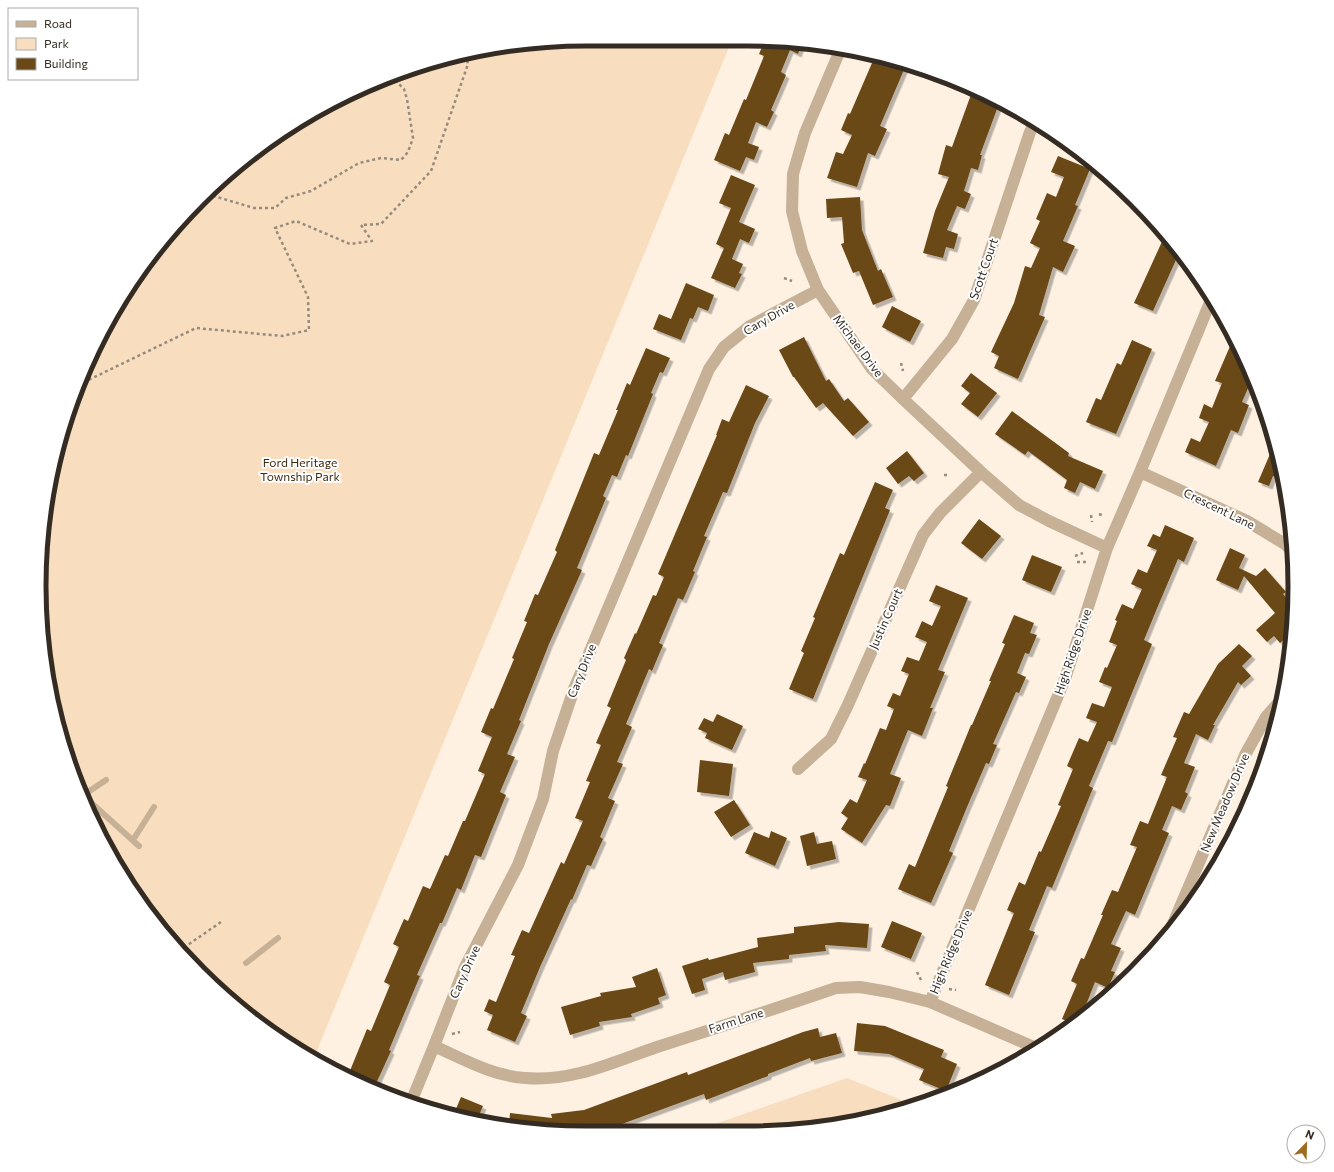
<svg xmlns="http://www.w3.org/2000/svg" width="1334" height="1172" font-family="Commissioner,sans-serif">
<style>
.green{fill:#f8debe}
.building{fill:#6a4817;filter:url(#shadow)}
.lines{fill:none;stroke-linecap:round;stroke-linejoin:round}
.path{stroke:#968b7f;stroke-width:2.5;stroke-dasharray:3 3;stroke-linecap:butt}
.service{stroke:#c6b096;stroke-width:6}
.minor{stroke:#c6b096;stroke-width:12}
.labels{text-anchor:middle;stroke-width:4;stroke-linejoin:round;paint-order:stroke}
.street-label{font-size:12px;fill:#342c23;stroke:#fff}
.park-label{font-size:12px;fill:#3e2a0e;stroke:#fff}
.rim{fill:none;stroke:#342c23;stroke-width:5}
</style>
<defs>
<filter id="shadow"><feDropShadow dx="3.5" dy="3.5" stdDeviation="0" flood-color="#0004"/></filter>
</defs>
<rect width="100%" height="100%" fill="#fef1e2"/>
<path class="green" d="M 586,39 L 732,40 L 314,1058 L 253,1020 L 175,946 L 112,859 L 58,728 L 40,622 L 49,480 L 81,376 L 152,253 L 226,175 L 344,96 L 445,58 Z
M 847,1078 L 914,1105 L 890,1114 L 784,1132 L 692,1132 Z"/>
<path class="building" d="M 765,40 L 784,40 L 802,43 L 798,54 L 790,50 L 781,72 L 786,75 L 771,110 L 774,112 L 767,127 L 756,122 L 748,143 L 759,147 L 754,160 L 746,157 L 740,171 L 714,160 L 725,133 L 729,135 L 744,99 L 746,100 L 764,56 L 759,54 Z
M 875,56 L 906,65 L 880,126 L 887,129 L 875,156 L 868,153 L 857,187 L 827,178 L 836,152 L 843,154 L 852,135 L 841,130 L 848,113 L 850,114 Z
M 973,89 L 1000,101 L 980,155 L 982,155 L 978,170 L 971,168 L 964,191 L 971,194 L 965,209 L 957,206 L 947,230 L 958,234 L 954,249 L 946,247 L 943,258 L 923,253 L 935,211 L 949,177 L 938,174 L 946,145 L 952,147 Z
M 1058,156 L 1090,169 L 1075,205 L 1078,206 L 1063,241 L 1075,246 L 1063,272 L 1053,267 L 1039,315 L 1045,317 L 1018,379 L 994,368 L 999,356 L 991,352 L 1014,303 L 1025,266 L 1031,268 L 1040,248 L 1030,243 L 1040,221 L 1036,219 L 1047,193 L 1056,197 L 1064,177 L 1051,172 Z
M 731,175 L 755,185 L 739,222 L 755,229 L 749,243 L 740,239 L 732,259 L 743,264 L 739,273 L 742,274 L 735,288 L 711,278 L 724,248 L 716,244 L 731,208 L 719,203 Z
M 860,197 L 862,230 L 878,271 L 881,269 L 893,297 L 873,305 L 859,271 L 853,273 L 841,244 L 844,243 L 842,217 L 827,218 L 826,199 Z
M 1165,235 L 1180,251 L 1153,311 L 1134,303 Z
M 686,283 L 714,295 L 708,311 L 698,307 L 693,319 L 690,318 L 681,340 L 653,329 L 659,314 L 671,319 Z
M 892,306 L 921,321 L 910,342 L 882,327 Z
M 804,337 L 826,381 L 829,379 L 844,401 L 848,398 L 869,422 L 853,436 L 823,403 L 816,408 L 794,377 L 793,377 L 779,350 Z
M 1234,337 L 1239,344 L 1252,379 L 1242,402 L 1249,405 L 1238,433 L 1231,430 L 1216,466 L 1185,452 L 1191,438 L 1200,442 L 1209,422 L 1199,418 L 1204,404 L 1212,408 L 1222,383 L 1215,381 Z
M 1132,340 L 1152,349 L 1116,434 L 1086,422 L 1096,398 L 1101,400 L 1117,363 L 1121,365 Z
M 646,348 L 670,358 L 663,373 L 660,372 L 651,393 L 653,394 L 628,456 L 626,455 L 617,477 L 612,475 L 603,496 L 606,498 L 577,568 L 582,570 L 549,644 L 519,720 L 521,721 L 507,754 L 515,757 L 500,792 L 506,795 L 491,832 L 481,857 L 475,855 L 461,890 L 457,888 L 442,923 L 440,923 L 417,975 L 420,976 L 389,1050 L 391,1051 L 374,1088 L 347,1078 L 367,1029 L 371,1031 L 390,985 L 384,982 L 399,947 L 393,944 L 404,919 L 408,921 L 423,886 L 430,889 L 445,855 L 448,856 L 463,821 L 465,821 L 485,774 L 478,771 L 492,737 L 481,732 L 491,708 L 493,709 L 514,659 L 512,658 L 527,622 L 524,621 L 535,594 L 538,595 L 557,552 L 555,550 L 594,453 L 599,455 L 618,410 L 616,410 L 627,383 L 630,385 Z
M 971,373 L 997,393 L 978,417 L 961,404 L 970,393 L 961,386 Z
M 746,385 L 769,396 L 755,423 L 727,493 L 723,492 L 704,536 L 707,537 L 693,571 L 695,572 L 683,600 L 678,598 L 659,643 L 663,645 L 652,671 L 649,669 L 626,724 L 632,727 L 617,762 L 623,764 L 608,798 L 615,801 L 600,837 L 603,839 L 591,866 L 587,865 L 572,900 L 571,899 L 540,967 L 521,1013 L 527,1016 L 515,1042 L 487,1030 L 493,1015 L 484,1011 L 489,999 L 496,1002 L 515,956 L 511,955 L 522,930 L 529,933 L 561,862 L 564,864 L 583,821 L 575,818 L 590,782 L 586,781 L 601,745 L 596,743 L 611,708 L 607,706 L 626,660 L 624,658 L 635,633 L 636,634 L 653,595 L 656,596 L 664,577 L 658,574 L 717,435 L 716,435 L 722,419 L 729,422 Z
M 1012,411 L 1069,453 L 1068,456 L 1103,471 L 1095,489 L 1080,482 L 1075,493 L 1064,488 L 1067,480 L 1028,451 L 1025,455 L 995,434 Z
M 907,451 L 924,473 L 914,481 L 909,476 L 898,484 L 886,468 Z
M 1270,454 L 1279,458 L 1282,479 L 1273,476 L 1269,486 L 1258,482 Z
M 875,482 L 893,490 L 885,508 L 890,510 L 813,699 L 789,689 L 804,653 L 801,651 L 815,618 L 813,617 L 840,553 L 844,555 Z
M 979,519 L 1001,536 L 982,559 L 961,543 Z
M 1165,525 L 1194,538 L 1184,562 L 1178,559 L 1158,606 L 1144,640 L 1152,644 L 1112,742 L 1108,741 L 1089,786 L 1093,788 L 1052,888 L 1047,886 L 1029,930 L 1035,932 L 1009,995 L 985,985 L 1014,913 L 1007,910 L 1019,882 L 1025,885 L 1039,851 L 1041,852 L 1061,806 L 1058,805 L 1073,769 L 1067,766 L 1079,738 L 1088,742 L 1097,722 L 1086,718 L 1092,703 L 1104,707 L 1112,687 L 1099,682 L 1105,667 L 1107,668 L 1117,645 L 1109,642 L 1117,621 L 1115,620 L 1122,604 L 1133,609 L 1142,589 L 1131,584 L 1138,569 L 1147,573 L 1157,550 L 1147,546 L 1153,534 L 1160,537 Z
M 1230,548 L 1245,555 L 1239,568 L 1256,576 L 1265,568 L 1286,592 L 1283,594 L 1292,604 L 1291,633 L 1280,643 L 1274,636 L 1267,642 L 1256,630 L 1275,613 L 1244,576 L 1238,590 L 1216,580 Z
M 1032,555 L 1062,567 L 1051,592 L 1022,580 Z
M 936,585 L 968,598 L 938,670 L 945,672 L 930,708 L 933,708 L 922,736 L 908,730 L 890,774 L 901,778 L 890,806 L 886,805 L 862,843 L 841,829 L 848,818 L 841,813 L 850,799 L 857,803 L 867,780 L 858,777 L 864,763 L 865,764 L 880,728 L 886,730 L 894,709 L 887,706 L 893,693 L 900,696 L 909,674 L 901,671 L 907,657 L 919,661 L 927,642 L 915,637 L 922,621 L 932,626 L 941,606 L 929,601 Z
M 1014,615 L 1034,623 L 1030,633 L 1037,635 L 1029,654 L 1025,653 L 1017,673 L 1026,677 L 1019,693 L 1016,692 L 993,744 L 997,745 L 989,764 L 986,763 L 967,807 L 949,851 L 953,853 L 931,903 L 898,889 L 909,864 L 915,867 L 948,787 L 946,786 L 971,725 L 972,725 L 991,681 L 989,681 L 1005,644 L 1002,643 Z
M 1239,644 L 1252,656 L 1242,666 L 1251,676 L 1241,685 L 1238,682 L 1213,725 L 1215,725 L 1208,740 L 1196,734 L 1184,763 L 1195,767 L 1185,792 L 1188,794 L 1181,810 L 1172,806 L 1162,830 L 1169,833 L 1135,915 L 1126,911 L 1111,944 L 1121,948 L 1111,971 L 1115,972 L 1108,988 L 1095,982 L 1086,1005 L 1094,1008 L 1081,1020 L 1074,1024 L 1062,1019 L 1077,984 L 1071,981 L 1081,958 L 1084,959 L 1103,915 L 1101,915 L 1112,890 L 1118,892 L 1137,847 L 1130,845 L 1140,821 L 1148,824 L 1167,777 L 1161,775 L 1177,738 L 1173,737 L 1184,712 L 1189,714 L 1218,664 Z
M 717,714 L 743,726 L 732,750 L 705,738 L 707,733 L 698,729 L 704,718 L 713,722 Z
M 700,760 L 733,764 L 729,796 L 697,792 Z
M 734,800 L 750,825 L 731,837 L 714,812 Z
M 771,831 L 787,838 L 775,866 L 745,853 L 754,832 L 769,838 Z
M 814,832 L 817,844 L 832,841 L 836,859 L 807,866 L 800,836 Z
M 892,921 L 922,933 L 911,959 L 881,947 Z
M 839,922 L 869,924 L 867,948 L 825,945 L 826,951 L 789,955 L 789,959 L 753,963 L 755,972 L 725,980 L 723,972 L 702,979 L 705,990 L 692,994 L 682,966 L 708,958 L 709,960 L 758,947 L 757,938 L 794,933 L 794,927 Z
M 657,968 L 666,995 L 658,998 L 660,1004 L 631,1014 L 632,1017 L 599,1022 L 600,1026 L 570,1035 L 561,1007 L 601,996 L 600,993 L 636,987 L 632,977 Z
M 857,1023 L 885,1026 L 944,1050 L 941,1057 L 957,1064 L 946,1091 L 919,1080 L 924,1069 L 889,1054 L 854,1051 Z
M 818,1028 L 820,1037 L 836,1033 L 842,1053 L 811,1061 L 810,1058 L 768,1074 L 768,1076 L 706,1100 L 704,1094 L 600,1132 L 550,1132 L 509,1125 L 510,1113 L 552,1118 L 551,1114 L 584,1110 L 687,1072 L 688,1075 L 803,1032 Z
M 461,1097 L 483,1106 L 477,1120 L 453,1116 Z"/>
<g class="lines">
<path class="path" d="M 207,194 L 254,208 L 275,208 L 286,198 L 311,191 L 359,163 L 381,158 L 401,160 L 408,152 L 413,138 L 407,99 L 404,89 L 392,77
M 784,278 L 792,281
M 901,363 L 903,371
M 78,385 L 196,328 L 282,336 L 309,330 L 308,297 L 275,228 L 296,221 L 350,244 L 372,241 L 361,225 L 381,224 L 431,171 L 468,64 L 466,55
M 944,475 L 950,475
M 1099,514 L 1104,516
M 1091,515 L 1092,522
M 1075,556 L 1083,553
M 1077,562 L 1086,562
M 179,951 L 221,922
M 917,972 L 921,980
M 949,989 L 956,990
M 452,1034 L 460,1032"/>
<path class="service" d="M 85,794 L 106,780
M 87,799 L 139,846
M 133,840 L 154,807
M 246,963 L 278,938"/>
<path class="minor" d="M 841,48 L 805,133 L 793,174 L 792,211 L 802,251 L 818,290 L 872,369 L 903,399 L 981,472 L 1019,505 L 1049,521 L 1107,548
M 903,399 L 952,339 L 974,300 L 1030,132 L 1035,122
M 1140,472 L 1247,521 L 1285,544 L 1294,553
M 798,769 L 831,739 L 847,707 L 923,535 L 940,513 L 981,472
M 1169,933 L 1245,755 L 1266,717 L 1280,701
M 930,1002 L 1065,679 L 1107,548 L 1140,472 L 1211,300
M 434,1046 C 463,1059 493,1076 525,1078 C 573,1082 613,1062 657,1047 C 717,1028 777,1008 836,988 L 860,987 L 889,992 L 930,1002 L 1036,1048
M 411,1102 L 434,1046 L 465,967 L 518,865 L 543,799 L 553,751 L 574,689 L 709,369 L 724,347 L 750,326 L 818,290"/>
</g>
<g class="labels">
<g class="street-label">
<text transform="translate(984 269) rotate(-71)" y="4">Scott Court</text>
<text transform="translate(769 318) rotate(-30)" y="4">Cary Drive</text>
<text transform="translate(858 346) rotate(53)" y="4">Michael Drive</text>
<text transform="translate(1219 509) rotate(26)" y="4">Crescent Lane</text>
<text transform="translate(886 619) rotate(-66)" y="4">Justin Court</text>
<text transform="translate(1073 652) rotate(-71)" y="4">High Ridge Drive</text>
<text transform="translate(582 671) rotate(-68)" y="4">Cary Drive</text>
<text transform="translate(1225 803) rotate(-67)" y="4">New Meadow Drive</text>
<text transform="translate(951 952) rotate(-67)" y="4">High Ridge Drive</text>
<text transform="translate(465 972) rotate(-66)" y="4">Cary Drive</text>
<text transform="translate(736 1021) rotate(-18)" y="4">Farm Lane</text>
</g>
<g class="park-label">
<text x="300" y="467">Ford Heritage<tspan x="300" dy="14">Township Park</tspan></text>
</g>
</g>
<path d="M0 0H1334V1172H0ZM586 46H748A540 540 0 0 1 1288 586V586A540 540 0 0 1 748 1126H586A540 540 0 0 1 46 586V586A540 540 0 0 1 586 46Z" fill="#fff" fill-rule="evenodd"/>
<path class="rim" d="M586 46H748A540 540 0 0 1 1288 586V586A540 540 0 0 1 748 1126H586A540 540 0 0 1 46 586V586A540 540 0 0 1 586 46Z"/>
<rect x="8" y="8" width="130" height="72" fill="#ffffff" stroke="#aeaba7"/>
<rect x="16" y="21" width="20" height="6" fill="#c6b096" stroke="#aeaba7"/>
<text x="44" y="28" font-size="12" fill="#342c23">Road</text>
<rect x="16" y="38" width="20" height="12" fill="#f8debe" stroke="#aeaba7"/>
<text x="44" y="48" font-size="12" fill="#342c23">Park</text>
<rect x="16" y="58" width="20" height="12" fill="#6a4817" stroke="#aeaba7"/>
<text x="44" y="68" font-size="12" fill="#342c23">Building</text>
<g transform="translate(1306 1144) rotate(23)"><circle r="19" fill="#ffffff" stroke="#aeaba7"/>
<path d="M0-3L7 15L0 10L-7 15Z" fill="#9e6b21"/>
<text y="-6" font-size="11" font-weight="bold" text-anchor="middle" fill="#342c23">N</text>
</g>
</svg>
